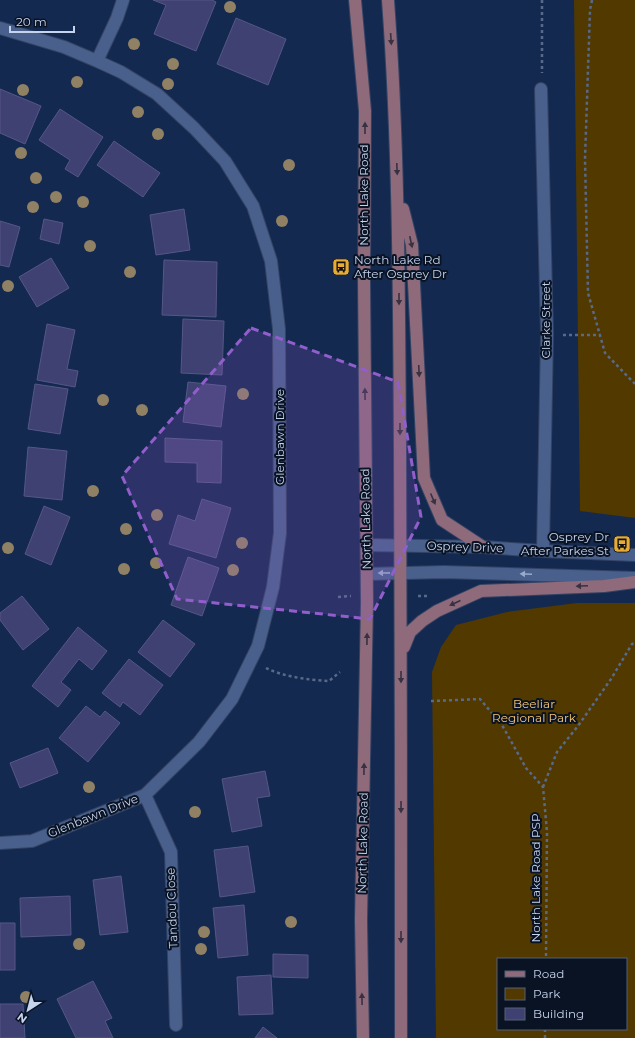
<svg xmlns="http://www.w3.org/2000/svg" width="635" height="1038" font-family="Montserrat,sans-serif">
<style>
.park{fill:#523900;fill-rule:evenodd}
.building{fill:#404173;stroke:#555786}
.lines{fill:none;stroke-linecap:round;stroke-linejoin:round}
.street-casing{stroke:#344364;stroke-width:14}
.secondary-casing{stroke:#344364;stroke-width:14}
.primary-casing{stroke:#344364;stroke-width:14}
.path{stroke:#586a8b;stroke-width:2.5;stroke-dasharray:3 3;stroke-linecap:butt}
.street{stroke:#48608b;stroke-width:12}
.secondary{stroke:#48608b;stroke-width:12}
.primary{stroke:#8e6a7a;stroke-width:12}
.tree{fill:#908064}
.oneway{fill:#383142}
.oneway2{fill:#99abca}
.marked{fill:#915ecc;fill-opacity:0.2;stroke:#915ecc;stroke-width:3;stroke-dasharray:8 5;stroke-linejoin:round}
.labels{text-anchor:middle;stroke-width:4;stroke-linejoin:round;paint-order:stroke}
.street-label{font-size:12px;fill:#c5d3ec;stroke:#091324}
.poi-label{font-size:12px;fill:#c5d3ec;stroke:#091324;text-anchor:start}
.park-label{font-size:12px;fill:#f6c875;stroke:#091324}
</style>
<rect width="100%" height="100%" fill="#14294f"/>
<path class="park" d="M 574,0 L 635,0 L 635,518 L 580,511 Z
M 577,603 L 635,603 L 635,1038 L 436,1038 L 432,672 L 441,647 L 456,625 L 507,612 ZM 498,959 L 626,959 L 626,1029 L 498,1029 Z"/>
<path class="building" d="M 153,0 L 212,0 L 216,2 L 196,51 L 154,34 L 166,5 Z
M 236,18 L 286,39 L 268,85 L 217,64 Z
M 0,89 L 41,106 L 25,144 L 0,133 Z
M 60,109 L 103,137 L 78,177 L 65,169 L 70,160 L 39,140 Z
M 114,141 L 160,173 L 143,197 L 97,165 Z
M 184,209 L 190,250 L 156,255 L 150,215 Z
M 44,219 L 63,223 L 59,244 L 40,239 Z
M 0,221 L 20,227 L 9,267 L 0,265 Z
M 51,258 L 69,288 L 37,307 L 19,277 Z
M 164,260 L 217,262 L 216,317 L 162,315 Z
M 183,319 L 224,321 L 222,375 L 181,373 Z
M 47,324 L 75,330 L 67,369 L 78,371 L 75,387 L 37,380 Z
M 188,382 L 226,386 L 221,427 L 183,422 Z
M 35,384 L 68,389 L 60,434 L 28,429 Z
M 165,438 L 222,441 L 221,483 L 197,482 L 197,463 L 165,462 Z
M 28,447 L 67,451 L 62,500 L 24,496 Z
M 202,499 L 231,508 L 216,558 L 169,544 L 178,515 L 195,521 Z
M 44,506 L 70,517 L 51,565 L 25,554 Z
M 188,557 L 219,568 L 202,616 L 171,605 Z
M 22,596 L 49,629 L 23,650 L 0,620 L 0,613 Z
M 163,620 L 195,644 L 170,677 L 138,652 Z
M 78,627 L 107,651 L 92,670 L 79,659 L 61,682 L 71,690 L 58,707 L 32,686 Z
M 129,659 L 163,685 L 140,715 L 123,702 L 120,707 L 102,693 Z
M 86,706 L 100,717 L 105,711 L 120,723 L 88,762 L 59,738 Z
M 48,748 L 58,773 L 20,788 L 10,763 Z
M 265,771 L 270,796 L 257,798 L 262,826 L 232,832 L 222,779 Z
M 248,846 L 255,892 L 220,897 L 214,850 Z
M 121,876 L 128,932 L 100,935 L 93,880 Z
M 70,896 L 71,935 L 21,937 L 20,898 Z
M 244,905 L 248,955 L 218,958 L 213,908 Z
M 0,923 L 15,923 L 15,970 L 0,970 Z
M 273,954 L 308,955 L 308,978 L 273,977 Z
M 271,975 L 273,1014 L 239,1015 L 237,977 Z
M 93,981 L 112,1018 L 105,1021 L 113,1038 L 76,1038 L 57,999 Z
M 0,1004 L 23,1004 L 25,1038 L 0,1038 Z
M 263,1027 L 277,1038 L 255,1038 Z"/>
<g class="lines">
<defs>
<path id="street" d="M 0,28 L 64,47 L 97,61 L 121,72 L 157,94 L 194,128 L 225,161 L 253,206 L 271,261 L 279,329 L 280,533 L 273,587 L 258,646 L 232,699 L 199,742 L 145,795 L 32,841 L 0,843
M 97,61 L 117,18 L 123,0
M 541,89 L 547,334 L 543,551
M 145,795 L 171,852 L 176,1025"/>
<path id="secondary" d="M 367,545 L 483,547 L 543,551 L 635,555
M 367,574 L 444,572 L 635,578"/>
<path id="primary" d="M 355,0 L 365,111 L 364,279 L 367,603 L 361,920 L 363,1038
M 388,0 C 399,150 399,298 400,448 C 401,645 401,841 401,1038
M 403,209 L 412,245 L 424,478 L 442,520 L 483,547
M 404,647 L 410,632 L 422,621 L 437,611 L 481,591 L 604,586 L 635,582"/>
</defs>
<use href="#street" class="street-casing"/>
<use href="#secondary" class="secondary-casing"/>
<use href="#primary" class="primary-casing"/>
<path class="path" d="M 542,0 L 542,73
M 592,0 L 590,10 L 585,159 L 588,293 L 605,353 L 635,384
M 563,335 L 601,335
M 418,596 L 429,596
M 338,597 L 351,596
M 266,668 C 284,677 309,680 329,681 L 340,672
M 431,701 L 480,699 L 502,725 L 526,768 L 543,787 L 547,832 L 546,959
M 543,787 L 557,752 L 578,726 L 611,679 L 632,644 L 635,643
M 545,1038 L 545,1029"/>
<use href="#street" class="street"/>
<use href="#secondary" class="secondary"/>
<use href="#primary" class="primary"/>
</g>
<g class="tree">
<circle cx="230" cy="7" r="6"/>
<circle cx="134" cy="44" r="6"/>
<circle cx="173" cy="64" r="6"/>
<circle cx="77" cy="82" r="6"/>
<circle cx="168" cy="84" r="6"/>
<circle cx="23" cy="90" r="6"/>
<circle cx="138" cy="112" r="6"/>
<circle cx="158" cy="134" r="6"/>
<circle cx="21" cy="153" r="6"/>
<circle cx="289" cy="165" r="6"/>
<circle cx="36" cy="178" r="6"/>
<circle cx="56" cy="197" r="6"/>
<circle cx="83" cy="202" r="6"/>
<circle cx="33" cy="207" r="6"/>
<circle cx="282" cy="221" r="6"/>
<circle cx="90" cy="246" r="6"/>
<circle cx="130" cy="272" r="6"/>
<circle cx="8" cy="286" r="6"/>
<circle cx="243" cy="394" r="6"/>
<circle cx="103" cy="400" r="6"/>
<circle cx="142" cy="410" r="6"/>
<circle cx="93" cy="491" r="6"/>
<circle cx="157" cy="515" r="6"/>
<circle cx="126" cy="529" r="6"/>
<circle cx="242" cy="543" r="6"/>
<circle cx="8" cy="548" r="6"/>
<circle cx="156" cy="563" r="6"/>
<circle cx="124" cy="569" r="6"/>
<circle cx="233" cy="570" r="6"/>
<circle cx="89" cy="787" r="6"/>
<circle cx="195" cy="812" r="6"/>
<circle cx="291" cy="922" r="6"/>
<circle cx="204" cy="932" r="6"/>
<circle cx="79" cy="944" r="6"/>
<circle cx="201" cy="949" r="6"/>
<circle cx="26" cy="997" r="6"/>
</g>
<defs><path id="oneway-solid" d="M-6-.8H1V-3.2L6.5 0L1 3.2V.8H-6Z"/></defs>
<g class="oneway">
<use href="#oneway-solid" transform="translate(391 39) rotate(86)"/>
<use href="#oneway-solid" transform="translate(365 128) rotate(-90)"/>
<use href="#oneway-solid" transform="translate(397 169) rotate(88)"/>
<use href="#oneway-solid" transform="translate(411 242) rotate(78)"/>
<use href="#oneway-solid" transform="translate(399 299) rotate(90)"/>
<use href="#oneway-solid" transform="translate(419 371) rotate(87)"/>
<use href="#oneway-solid" transform="translate(365 394) rotate(-91)"/>
<use href="#oneway-solid" transform="translate(400 429) rotate(90)"/>
<use href="#oneway-solid" transform="translate(433 499) rotate(67)"/>
<use href="#oneway-solid" transform="translate(582 586) rotate(178)"/>
<use href="#oneway-solid" transform="translate(455 603) rotate(156)"/>
<use href="#oneway-solid" transform="translate(367 639) rotate(-89)"/>
<use href="#oneway-solid" transform="translate(401 677) rotate(90)"/>
<use href="#oneway-solid" transform="translate(364 769) rotate(-89)"/>
<use href="#oneway-solid" transform="translate(401 807) rotate(90)"/>
<use href="#oneway-solid" transform="translate(401 937) rotate(90)"/>
<use href="#oneway-solid" transform="translate(362 999) rotate(-91)"/>
</g>
<g class="oneway2">
<use href="#oneway-solid" transform="translate(384 573) rotate(179)"/>
<use href="#oneway-solid" transform="translate(526 574) rotate(-178)"/>
</g>
<path class="marked" d="M 251,328 L 398,382 L 421,517 L 370,619 L 177,599 L 122,476 Z"/>
<defs>
<symbol id="bus-square" viewBox="-11 -11 22 22"><rect x="-9" y="-9" width="18" height="18" rx="4" fill="#e6ac36" stroke="#091324"/><path d="M-5-6H5V4H4V6H2V4H-2V6H-4V4H-5ZM-3.5-4V0h7V-4ZM-3.5 1.2v1.5H-2V1.2ZM2 1.2v1.5H3.5V1.2Z" fill="#111"/></symbol>
</defs>
<g fill-rule="evenodd">
<use href="#bus-square" x="331" y="257" width="20" height="20"/>
<use href="#bus-square" x="612" y="534" width="20" height="20"/>
</g>
<g class="labels">
<g class="street-label">
<text transform="translate(364 195) rotate(-90)" y="4">North Lake Road</text>
<text transform="translate(546 320) rotate(-90)" y="4">Clarke Street</text>
<text transform="translate(280 437) rotate(-90)" y="4">Glenbawn Drive</text>
<text transform="translate(366 519) rotate(-91)" y="4">North Lake Road</text>
<text transform="translate(465 547) rotate(2)" y="4">Osprey Drive</text>
<text transform="translate(93 816) rotate(-22)" y="4">Glenbawn Drive</text>
<text transform="translate(363 843) rotate(-89)" y="4">North Lake Road</text>
<text transform="translate(536 878) rotate(-90)" y="4">North Lake Road PSP</text>
<text transform="translate(172 908) rotate(-92)" y="4">Tandou Close</text>
</g>
<g class="poi-label">
<text x="354" y="264">North Lake Rd<tspan x="354" dy="14">After Osprey Dr</tspan></text>
<text x="609" y="541" text-anchor="end">Osprey Dr<tspan x="609" dy="14">After Parkes St</tspan></text>
</g>
<g class="park-label">
<text x="534" y="708">Beeliar<tspan x="534" dy="14">Regional Park</tspan></text>
</g>
</g>
<rect x="497" y="958" width="130" height="72" fill="#091324" stroke="#546074"/>
<rect x="505" y="971" width="20" height="6" fill="#8e6a7a" stroke="#546074"/>
<text x="533" y="978" font-size="12" fill="#c5d3ec">Road</text>
<rect x="505" y="988" width="20" height="12" fill="#523900" stroke="#546074"/>
<text x="533" y="998" font-size="12" fill="#c5d3ec">Park</text>
<rect x="505" y="1008" width="20" height="12" fill="#404173" stroke="#546074"/>
<text x="533" y="1018" font-size="12" fill="#c5d3ec">Building</text>
<g transform="translate(28 1010) rotate(216)" stroke="#091324" stroke-width="3" paint-order="stroke">
<path d="M0-3L7 15L0 10L-7 15Z" fill="#c5d3ec"/>
<text y="-6" font-size="11" font-weight="bold" text-anchor="middle" fill="#c5d3ec">N</text>
</g>
<path d="M10 26v6h64v-6" fill="none" stroke="#c5d3ec" stroke-width="2"/>
<text x="16" y="26" font-size="12" fill="#c5d3ec" stroke="#091324" stroke-width="3" paint-order="stroke">20 m</text>
</svg>
